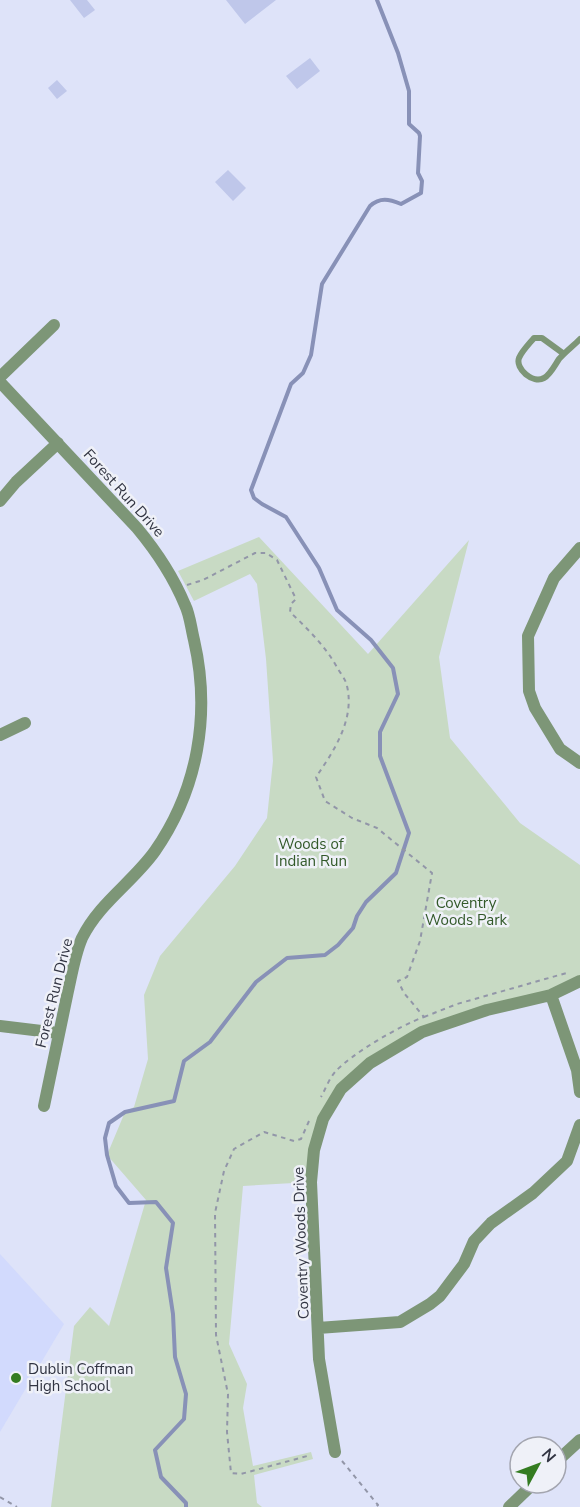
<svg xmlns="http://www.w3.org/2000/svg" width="580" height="1507" font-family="'Nunito Sans',sans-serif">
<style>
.built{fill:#d2dafd}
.green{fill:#c8dac4}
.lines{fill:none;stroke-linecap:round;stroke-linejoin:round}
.stream{stroke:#8891b7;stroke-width:4}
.building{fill:#bfc7ea}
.path{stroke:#9296a8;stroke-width:2;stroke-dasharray:4.5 4.5;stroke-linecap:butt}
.service{stroke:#7d9677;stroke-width:6}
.minor{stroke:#7d9677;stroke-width:12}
.poi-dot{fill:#347c21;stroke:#eff1f8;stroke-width:2}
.labels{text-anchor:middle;stroke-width:5;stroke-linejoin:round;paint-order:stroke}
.street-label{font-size:15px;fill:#313442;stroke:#eff1f8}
.park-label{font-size:15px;fill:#325929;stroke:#eff1f8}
.poi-label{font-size:15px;fill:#313442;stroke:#eff1f8;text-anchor:start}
</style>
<rect width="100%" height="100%" fill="#dee3f9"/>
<path class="built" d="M 0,1254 L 64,1324 L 0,1432 Z"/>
<path class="green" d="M 259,537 L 368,654 L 469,540 L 439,657 L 450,738 L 520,823 L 580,865 L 580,981 L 422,1032 L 370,1063 L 323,1119 L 311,1182 L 243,1186 L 229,1344 L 247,1384 L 243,1408 L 253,1466 L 311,1452 L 313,1459 L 254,1475 L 257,1503 L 262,1507 L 51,1507 L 74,1326 L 90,1307 L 109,1326 L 146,1200 L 107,1155 L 125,1112 L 134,1107 L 148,1059 L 144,995 L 160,956 L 235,866 L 267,818 L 273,761 L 266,659 L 257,584 L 250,574 L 194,601 L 178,571 Z"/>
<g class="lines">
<path class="stream" d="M 186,1507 L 186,1503 L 161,1477 L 155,1450 L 184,1419 L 186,1394 L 175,1357 L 173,1314 L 166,1268 L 173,1223 L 156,1202 L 129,1203 L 116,1186 L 107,1155 L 105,1138 L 109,1123 L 125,1112 L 174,1101 L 184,1061 L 210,1042 L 256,982 L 287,958 L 325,955 L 338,945 L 353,928 L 357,916 L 366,902 L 396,873 L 409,833 L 380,756 L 380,732 L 398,694 L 393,668 L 371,640 L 337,610 L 319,568 L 286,517 L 262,504 L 254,498 L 251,490 L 291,384 L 303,373 L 311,355 L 322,284 L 370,206 C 380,197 389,199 401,204 L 421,193 L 422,181 L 418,173 L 420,136 L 419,133 L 409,124 L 409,91 L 398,53 L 377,0"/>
</g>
<path class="building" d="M 70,0 L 87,0 L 95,10 L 84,18 Z
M 226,0 L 276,0 L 245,24 Z
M 310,58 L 320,71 L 297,89 L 286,76 Z
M 57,80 L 67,91 L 57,99 L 48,88 Z
M 228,170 L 246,188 L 233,201 L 215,182 Z"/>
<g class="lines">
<path class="path" d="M 187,585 L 203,580 L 255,553 L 266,553 L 277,560 L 296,599 L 291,604 L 290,612 C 309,630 326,647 338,669 C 341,674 346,680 347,686 C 355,719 334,751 316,777 L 325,801 L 352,818 L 377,828 L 432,873 L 420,941 L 407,977 L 398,981 L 404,993 L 424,1017 C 401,1025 351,1054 335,1072 C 329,1079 325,1090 321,1097
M 424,1017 L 457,1004 L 570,972
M 309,1121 L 301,1139 L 294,1141 L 264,1132 L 234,1149 L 224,1171 L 215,1213 L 216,1335 L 228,1394 L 227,1432 L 231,1473 L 241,1474 L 311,1455
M 342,1461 L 378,1505 L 376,1507
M 0,1497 L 17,1507"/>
<path class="service" d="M 564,354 L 542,338 L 534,338 C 529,344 522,351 519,358 C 515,369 533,384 544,378 C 550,375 555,365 559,359 C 565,352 573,346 580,339"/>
<path class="minor" d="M 0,377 L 54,325
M 0,382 L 137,528 C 157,552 173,576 185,605 C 190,615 191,628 194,640 C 211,714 198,789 155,851 C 133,882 99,903 82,938 C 75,954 72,973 68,991 C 60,1029 52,1067 44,1106
M 0,501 L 16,482 L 58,443
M 580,548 L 554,578 L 528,636 L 529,691 L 535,708 L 560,749 L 580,763
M 0,735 L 25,723
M 551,995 L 577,1070 L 580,1092
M 0,1026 L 58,1033
M 318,1328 L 400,1322 L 430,1304 L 440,1296 L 464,1264 L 474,1241 L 491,1223 L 533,1193 L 567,1161 L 580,1125
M 335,1452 L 319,1359 L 311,1182 L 314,1150 L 323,1119 L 341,1089 L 370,1063 L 422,1032 L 487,1010 L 551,995 L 580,981
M 556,1462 L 580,1440
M 509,1507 L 534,1483"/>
</g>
<circle class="poi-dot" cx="16" cy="1378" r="6"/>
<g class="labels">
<g class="street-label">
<text transform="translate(124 493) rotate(48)" y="5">Forest Run Drive</text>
<text transform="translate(54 993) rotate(-76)" y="5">Forest Run Drive</text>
<text transform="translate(301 1243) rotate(-92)" y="5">Coventry Woods Drive</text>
</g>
<g class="park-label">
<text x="311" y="849">Woods of<tspan x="311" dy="17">Indian Run</tspan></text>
<text x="466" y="908">Coventry<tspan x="466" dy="17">Woods Park</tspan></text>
</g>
<g class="poi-label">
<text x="28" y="1374">Dublin Coffman<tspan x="28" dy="17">High School</tspan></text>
</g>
</g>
<g transform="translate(538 1465) rotate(49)"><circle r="28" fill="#eff1f8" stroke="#a3a5af" stroke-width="1.5"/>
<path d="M0-4.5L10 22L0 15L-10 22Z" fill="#347c21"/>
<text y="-9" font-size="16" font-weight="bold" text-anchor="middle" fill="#313442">N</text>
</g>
</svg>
